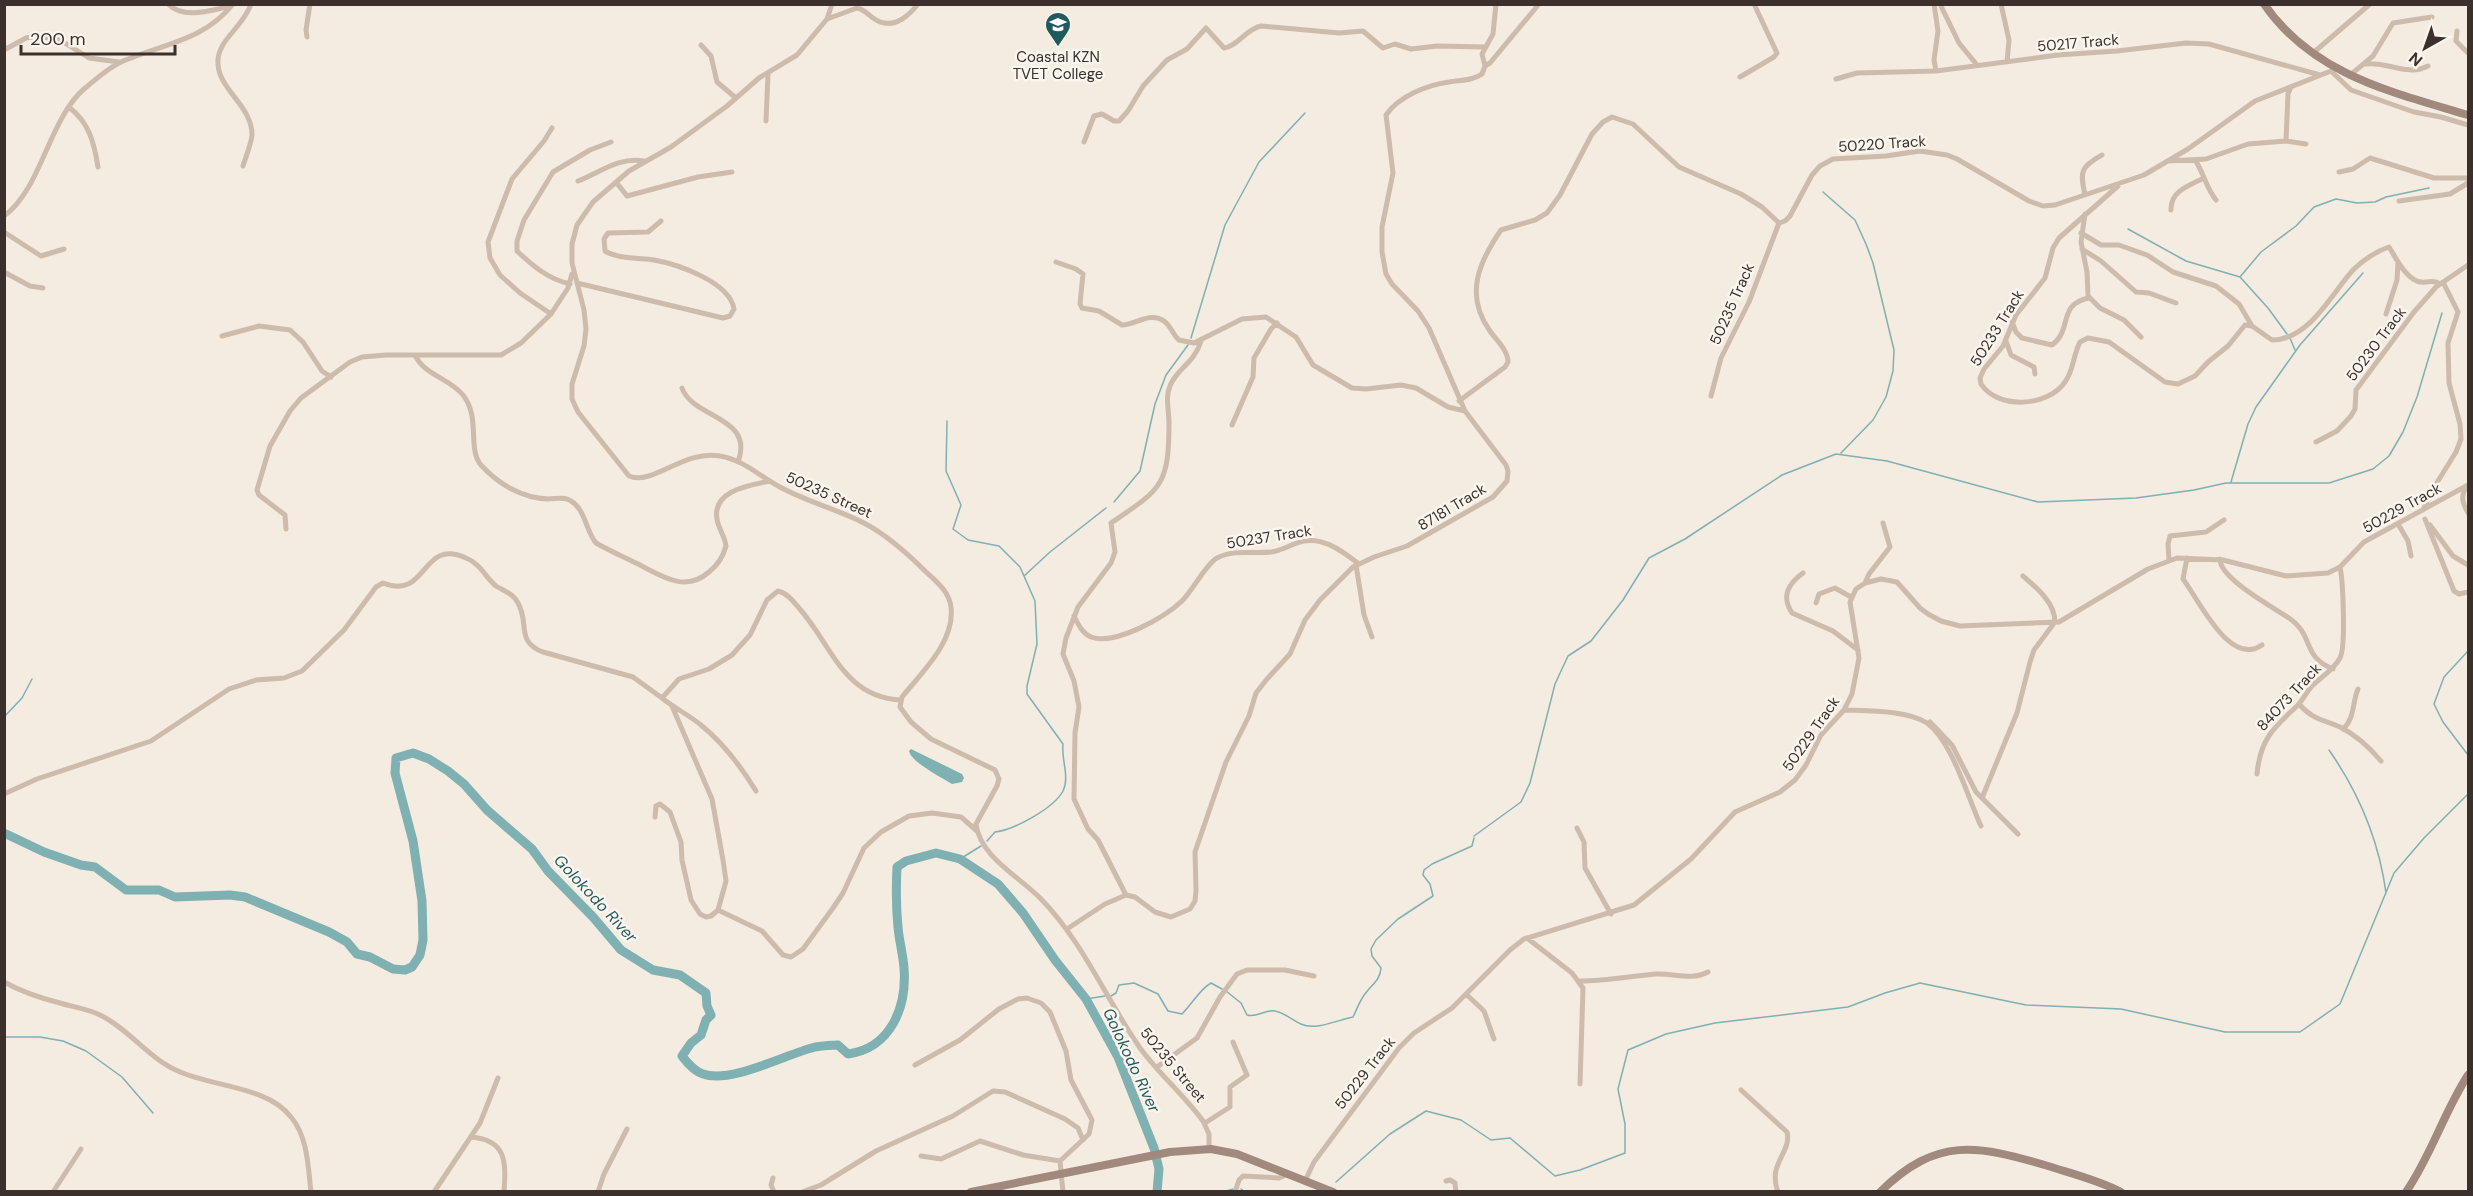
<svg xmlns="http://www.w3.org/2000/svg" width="2473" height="1196" font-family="'DM Sans',sans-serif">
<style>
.water{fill:#7fb0b2}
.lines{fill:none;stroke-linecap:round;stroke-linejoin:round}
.stream{stroke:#7fb0b2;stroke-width:1.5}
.river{stroke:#7fb0b2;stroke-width:9}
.street{stroke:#cdbbac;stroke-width:5}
.secondary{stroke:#a18a7d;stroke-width:8}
.labels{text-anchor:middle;stroke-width:5;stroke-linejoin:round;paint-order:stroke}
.street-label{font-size:15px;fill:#3b302b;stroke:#fbf5ee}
.poi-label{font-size:15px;fill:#3b302b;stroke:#fbf5ee}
.water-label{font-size:16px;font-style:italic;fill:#1f5a5e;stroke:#fbf5ee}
</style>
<rect width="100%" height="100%" fill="#f4ebe1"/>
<path class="water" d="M 911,749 L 962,774 L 964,778 L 962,782 L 952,784 C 941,777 911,762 909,751 Z"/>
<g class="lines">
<path class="stream" d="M 1823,192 L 1855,220 L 1866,244 L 1873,263 L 1894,350 L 1893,371 L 1886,397 L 1873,420 L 1841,453
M 2128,229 L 2186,261 L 2240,277 L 2268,308 L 2287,334
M 2240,277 L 2261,252 L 2296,226 L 2314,207 L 2336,199 L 2357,203 L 2375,202 L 2386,197 L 2429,188
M 1191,338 L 1225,225 L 1259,162 L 1305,113
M 2290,338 L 2295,350
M 947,421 L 946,471 L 961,505 L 953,529 L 968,540 L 999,546 L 1020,567 L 1035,601 L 1037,644 L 1027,686 L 1027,694 L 1063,744 C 1061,759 1070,777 1063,791 C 1054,808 1014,830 995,832 L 987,841
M 2231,482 L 2248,424 L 2256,407 L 2300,345 L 2363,273
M 1114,502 L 1140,471 L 1155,404 L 1166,375 L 1188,345
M 1024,576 L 1050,552 L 1106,508
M 2468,651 L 2444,677 L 2434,704 L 2443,722 L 2468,755
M 4,717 L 22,698 L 32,679
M 2329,750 C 2359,793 2379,841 2386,893
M 1474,836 L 1521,802 L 1530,783 L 1555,684 L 1568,656 L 1591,641 L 1623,600 L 1649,558 L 1685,539 L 1782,475 L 1836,454 L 1887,461 L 2038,502 L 2136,498 L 2194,490 L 2226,483 L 2329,483 L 2373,469 L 2389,456 L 2403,432 L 2417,397 L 2442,313
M 960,859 L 981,846
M 1226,991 L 1241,1003 L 1247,1015 C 1257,1018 1265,1009 1275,1011 C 1285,1013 1292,1020 1301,1024 C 1315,1031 1338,1020 1353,1017 C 1357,1009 1360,1000 1365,994 C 1372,984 1380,981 1381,968 L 1372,956 L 1371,949 L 1376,940 L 1398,919 L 1433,896 L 1430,884 L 1423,875 L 1424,870 L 1432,864 L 1472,846 L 1474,838
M 1111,996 L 1116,993 L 1119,985 L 1134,983 L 1158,994 L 1168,1011 L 1182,1014 C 1192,1004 1200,989 1211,983 L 1222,989
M 1086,999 L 1105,996
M 4,1037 L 40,1037 L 63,1041 L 86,1051 L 122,1077 L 153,1113
M 1336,1182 L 1390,1134 L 1426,1111 L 1461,1120 L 1491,1140 L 1510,1138 L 1555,1176 L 1580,1170 L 1625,1153 L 1625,1124 L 1618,1089 L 1628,1050 L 1666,1034 L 1715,1023 L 1848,1007 L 1885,993 L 1920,983 L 2026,1005 L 2121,1009 L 2225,1032 L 2300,1032 L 2340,1004 L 2394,873 L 2424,838 L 2468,794
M 1241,1189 L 1245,1192
M 1223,1192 L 1233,1189"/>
<path class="river" d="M 4,833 L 44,852 L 81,865 L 95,867 L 126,890 L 159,890 L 175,897 L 230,895 L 245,897 L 329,932 L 347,942 L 357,954 L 370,957 L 393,969 L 405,970 L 412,967 L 420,955 L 423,940 L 422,901 L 413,841 L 395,773 L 396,758 L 413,753 L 429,759 L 448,771 L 464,784 L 487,810 L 532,849 L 548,871 L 593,917 L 621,950 L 653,970 L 680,975 L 706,993 L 707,1006 L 711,1015 L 706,1020 L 701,1035 L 691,1043 L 682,1056 C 688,1064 694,1071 703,1074 C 731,1084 786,1054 815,1047 C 822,1046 830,1045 838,1045 L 848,1054 C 891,1048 907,1007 904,968 C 903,954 899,940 898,927 C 896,907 896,887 897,867 L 906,861 L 936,853 L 960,859 L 998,884 L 1023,913 L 1055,960 L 1086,999 L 1118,1057 L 1154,1148 L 1159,1169 L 1157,1192"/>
<path class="street" d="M 168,4 C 184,20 212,10 231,6
M 832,4 L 827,19 L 797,55 L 759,78 L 727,106 L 671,147 L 629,171 L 593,202 L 577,225 L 572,244 L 572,263 L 584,310 L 586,329 L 584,346 L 572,384 L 572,399 L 578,412 L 629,476 C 653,486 684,449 720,456 C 744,460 759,476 780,487 C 807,502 837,509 864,523 C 887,535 907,553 925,571 C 936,581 949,591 951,607 C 955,642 922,672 902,697 L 900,707 L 911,722 L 931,739 L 995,770 L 999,779 L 997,786 L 976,824 C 980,857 1020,877 1041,899 C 1083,942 1106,999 1140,1048 C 1159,1074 1184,1095 1203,1121 L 1209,1134 L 1209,1149
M 1934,4 L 1938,31 L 1934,60 L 1936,71
M 1940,4 L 1959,43 L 1977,65
M 2001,4 L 2009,40 L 2007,62
M 827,19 L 857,8 C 864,9 867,14 873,18 C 891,31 907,18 918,4
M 2457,31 L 2456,41 L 2468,53
M 307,37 L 306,30 L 310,4
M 701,45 L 711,56 L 717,82 L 736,98
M 4,50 L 26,38 L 37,36 L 60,40 L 89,58 L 119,62
M 2313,53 L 2370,4
M 2366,64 C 2387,61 2407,77 2428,66
M 1485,66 L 1490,63 L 1539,4
M 2331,71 L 2351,90 L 2414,112 L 2441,117 L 2468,125
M 2349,76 L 2373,56 L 2393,23 L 2432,17
M 1740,77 L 1774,57 L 1777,53 L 1754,4
M 1836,79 L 1857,73 L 1936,71 L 2058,55 L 2117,51 L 2186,43 L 2209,44 L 2320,75
M 70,108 C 89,123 94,142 98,167
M 766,121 L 768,74
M 2286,141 L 2288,94 L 2291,87
M 1084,142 L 1094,116 L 1102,114 L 1114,121 L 1119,121 L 1128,111 L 1143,86 L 1167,60 L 1187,49 L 1206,28 L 1224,48 C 1238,46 1246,29 1261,26 L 1339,33 L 1363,31 L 1383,48 L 1395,44 L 1411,49 L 1437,46 L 1486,47
M 2195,160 C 2204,173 2206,188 2216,200
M 2167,161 L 2206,159 L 2248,144 L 2286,141 L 2306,144
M 243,166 C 246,156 251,145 252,135 C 252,104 216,89 218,60 C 219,39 244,26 251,4
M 2339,172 L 2353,169 L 2370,158 L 2434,178 L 2468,178
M 578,181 C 601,172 618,157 644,161
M 616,182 L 627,196 L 698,177 L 732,172
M 2118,186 L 2059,238 L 2053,248 L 2045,278 L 2016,315 L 2003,346 L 1984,369 L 1980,378 L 1981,384 C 1998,410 2048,407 2065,382 C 2074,370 2073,355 2080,342 L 2088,338 L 2109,342 L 2165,382 L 2178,384 L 2195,376 L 2208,362 L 2228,346 L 2245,325 L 2252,326 L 2272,340 C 2310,340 2332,292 2354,269 C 2363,260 2377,251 2389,247 C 2396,258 2407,281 2421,282 C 2429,283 2433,279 2440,284
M 2085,195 C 2080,172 2080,167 2102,155
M 2399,201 L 2450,194 L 2468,183
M 2171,210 C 2170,191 2190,185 2204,178
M 2085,214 L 2081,242 L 2087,272 L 2088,296 L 2100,308 L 2124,320 L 2141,337
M 4,216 C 41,190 49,119 84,89 C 95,80 108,68 121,62 C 161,44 204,41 233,4
M 4,232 L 41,256 L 64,249
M 2081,233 L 2101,245 L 2119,245 L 2147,255 L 2173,272 L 2216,286 L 2239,304 L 2252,326
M 2082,249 L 2101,261 L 2136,292 L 2149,293 L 2176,303
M 1056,262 L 1076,269 L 1083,274 L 1080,304 L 1082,308 L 1099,311 L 1122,325 C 1136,325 1150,311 1164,321 C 1171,326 1173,335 1179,340 L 1194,343 L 1242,319 L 1266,317 L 1296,337 L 1313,365 L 1352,388 L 1366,389 L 1401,385 L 1416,388 L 1448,407 L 1465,411
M 4,272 L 30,286 L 43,288
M 577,283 L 723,318 L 730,316 L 734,309 C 730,282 677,264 654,260 C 639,258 618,259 605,251 L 604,239 L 608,233 L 648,232 L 661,221
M 570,284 C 548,279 533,266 517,251 L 517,241 L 524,220 L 553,172 L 590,150 L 611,142
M 551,314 L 520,293 L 500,275 L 490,258 L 488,242 L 512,179 L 544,141 L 552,128
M 2386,314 L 2397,280 L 2398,262
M 2012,322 L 2016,332 L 2022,338 L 2052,345 C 2073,330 2057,304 2089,298
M 222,336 L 259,326 L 290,330 L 303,342 L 322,371 L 331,377
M 2006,341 L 2011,355 L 2034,367 L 2035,374
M 415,355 C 424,375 449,378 463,395 C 481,418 467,449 481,465 C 498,484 522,498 548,499 C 556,499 564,496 571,501 C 585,509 586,531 596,543 C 610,551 624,557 638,564 C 662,576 685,593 709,572 C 718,565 723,557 726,546 C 725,536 718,528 717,519 C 712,490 751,485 770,481
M 682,388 C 693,419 755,416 738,462
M 1711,396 L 1721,358 L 1749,302 L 1779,223
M 1459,401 L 1505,367 L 1508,362 C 1508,350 1496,340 1490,331 C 1464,295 1479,262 1501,230 L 1535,220 L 1547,213 L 1560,195 L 1592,134 L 1603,122 L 1612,117 L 1633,124 L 1679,167 L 1741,194 L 1762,207 L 1779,223 L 1785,221 L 1790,216 L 1812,175 L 1820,166 L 1833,159 L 1886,156 L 1920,151 L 1947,155 L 1957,159 L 2029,201 L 2043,206 L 2055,205 L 2144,175 L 2188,149 L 2255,101 L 2336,69
M 1232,425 L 1253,377 L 1254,358 L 1271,329 L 1277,323
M 2316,442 L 2337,431 L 2351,416 L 2355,409 L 2356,390 L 2414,312 L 2436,287 L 2468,265
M 2466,487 C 2460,497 2463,504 2468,513
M 2423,510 L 2433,489 L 2456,452 L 2461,439 L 2460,424 L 2449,383 L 2448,343 L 2458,312 L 2443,282
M 2425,519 L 2454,591 L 2459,594 L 2468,592
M 2398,524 L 2408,541 L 2411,556
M 2430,525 L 2453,556 L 2468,565
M 286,529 L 285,515 L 259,495 L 257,490 L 270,446 L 290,411 L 301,398 L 350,362 L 362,357 L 386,355 L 501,355 L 521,343 L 551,314 L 568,288 L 572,274
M 2187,558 L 2183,579 C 2199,600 2230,668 2262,645
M 2220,559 C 2219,578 2274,608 2289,618 C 2315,636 2301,656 2333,669
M 2169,560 L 2168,544 L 2170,536 L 2206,532 L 2224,520
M 1356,565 L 1364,615 L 1372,637
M 1803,573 C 1788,584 1781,596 1792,613 L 1833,631 L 1858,650
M 1865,583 L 1869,574 L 1890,547 L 1883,523
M 1816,603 L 1819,594 L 1835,588 L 1851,597
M 1074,616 C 1078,624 1082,633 1091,637 C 1115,646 1165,617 1182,601 C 1193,590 1206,564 1217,558 C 1234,549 1253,554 1271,552 C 1280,551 1288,546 1297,543 C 1320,534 1341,550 1359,564
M 662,698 C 674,708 689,715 701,725 C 723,743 742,768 756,791
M 2299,704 C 2313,720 2322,719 2340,727 C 2356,735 2370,748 2381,761
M 1844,710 C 1867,711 1907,710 1927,723 C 1952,741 1968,798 1981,826
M 1930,722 L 1952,745 L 1976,792 L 2018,834
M 2343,729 C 2355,718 2352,703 2358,689
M 2257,774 C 2260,740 2273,728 2297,706 C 2304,699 2307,690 2314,684 C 2323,676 2334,669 2340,658 C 2346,647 2343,581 2340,567
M 4,794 L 37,779 L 151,741 L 229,689 L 256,680 L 284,678 L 302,671 L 344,630 L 376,587 L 383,583 C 429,601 420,537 466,558 C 481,564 485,577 496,586 C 504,591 514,594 518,603 C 530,624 515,641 543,652 L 633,677 L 662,698 L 679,679 L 709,669 L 732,655 L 750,635 L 767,600 L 778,591 C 787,593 793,601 799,608 C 832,645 843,697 901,700
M 1982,798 L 2017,713 L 2030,662 L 2034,650 L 2055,622 C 2055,603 2037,588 2023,576
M 655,817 L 656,806 L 660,804 L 670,812 L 674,823 L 681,842 L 682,860 L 691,900 L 700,914 L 706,917 L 711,916 L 718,910 L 726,881 L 723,860 L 712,799 L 672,706
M 1577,828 L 1584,842 L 1585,868 L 1611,914
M 1126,895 L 1098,840 L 1088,829 L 1074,799 L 1075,733 L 1079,707 L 1074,681 L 1063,654 L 1066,638 L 1078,607 L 1111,563 L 1115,552 L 1111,523 C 1161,489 1169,486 1169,423 C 1169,410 1165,398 1170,386 C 1177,368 1194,364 1201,341
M 718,910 L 762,931 L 783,955 L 791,957 L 803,949 L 833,908 L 843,893 L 864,848 L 881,832 L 909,816 L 932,813 L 961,817 L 977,831
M 1067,929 L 1105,904 L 1126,895 L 1135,897 L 1155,912 L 1171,917 L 1190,909 L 1195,901 L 1196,891 L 1195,852 L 1226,762 L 1249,716 L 1256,693 L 1267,679 L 1290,654 L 1305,620 L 1320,600 L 1353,567 L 1374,557 L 1407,546 L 1493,497 L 1507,481 L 1508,471 L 1506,465 L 1465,411 L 1429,328 L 1418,311 L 1392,284 L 1386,274 L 1382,252 L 1382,227 L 1393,173 L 1386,115 C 1399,96 1427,85 1449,82 C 1460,80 1472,81 1482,74 L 1485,66 L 1482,54 L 1493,34 L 1496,4
M 1527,938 L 1572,973 L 1583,988 L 1580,1084
M 1580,981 C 1606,981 1631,976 1656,974 C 1675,973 1691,981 1708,972
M 4,982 C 22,992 40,998 60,1003 C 73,1007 88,1009 100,1015 C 129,1029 148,1058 178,1071 C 212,1087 267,1086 291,1117 C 308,1137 308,1167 311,1192
M 1466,994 L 1484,1011 L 1494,1039
M 915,1065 L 960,1040 L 999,1009 L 1018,999 L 1027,998 L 1041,1003 L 1050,1012 L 1066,1051 L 1071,1080 L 1092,1120 L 1089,1134 L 1060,1161 L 1063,1192
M 1157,1067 L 1197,1038 L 1220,997 L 1237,974 L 1247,970 L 1285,970 L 1314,976
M 1741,1090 L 1787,1132 C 1792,1153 1767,1163 1778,1192
M 1205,1123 L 1230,1107 L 1230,1087 L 1247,1075 L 1233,1042
M 471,1137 C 507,1140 506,1162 504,1192
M 921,1156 L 941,1159 L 980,1141 L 1023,1155 L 1060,1161
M 773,1178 L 771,1185 L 774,1192
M 1305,1181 L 1314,1162 L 1399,1048 L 1414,1033 L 1452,1008 L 1510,950 L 1524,939 L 1634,905 L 1691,859 L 1735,812 L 1780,792 L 1795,780 L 1806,765 L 1821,735 L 1844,710 L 1852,694 L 1859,658 L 1850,602 L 1856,589 L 1865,583 L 1881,579 L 1897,582 L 1920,608 L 1928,614 L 1941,621 L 1960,626 L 2059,622 L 2148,569 L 2177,558 L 2223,560 L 2286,576 L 2328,573 L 2340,567 L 2364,542 L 2468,485
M 1446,1181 L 1450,1180 L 1455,1183 L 1456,1192
M 53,1192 L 81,1149
M 434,1192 L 480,1123 L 498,1078
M 598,1192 L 604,1174 L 627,1129
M 802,1192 L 821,1185 L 876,1151 L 953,1116 L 993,1091 L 1005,1092 L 1065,1119 L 1078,1128 L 1083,1140
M 1235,1192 L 1239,1180 L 1243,1176 L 1279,1178 L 1288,1174"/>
<path class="secondary" d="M 2264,4 C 2313,75 2392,92 2468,115
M 971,1192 L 1170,1152 L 1211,1149 L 1237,1154 L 1333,1192
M 1880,1192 C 1937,1136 1977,1145 2048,1166 C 2073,1174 2098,1180 2121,1192
M 2406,1192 C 2431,1156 2444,1112 2468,1075"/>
</g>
<defs>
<symbol id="university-pin" viewBox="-11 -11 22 30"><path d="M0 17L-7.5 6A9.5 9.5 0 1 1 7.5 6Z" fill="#1f5a5e" stroke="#fbf5ee"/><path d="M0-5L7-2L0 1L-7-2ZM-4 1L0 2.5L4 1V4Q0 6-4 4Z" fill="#fff"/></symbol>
</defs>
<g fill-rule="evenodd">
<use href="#university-pin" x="1043" y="10" width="30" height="40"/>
</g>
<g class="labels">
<g class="street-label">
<text transform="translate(2078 43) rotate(-5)" y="5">50217 Track</text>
<text transform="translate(1882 144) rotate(-4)" y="5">50220 Track</text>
<text transform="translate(1732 304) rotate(-66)" y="5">50235 Track</text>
<text transform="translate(1997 328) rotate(-58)" y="5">50233 Track</text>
<text transform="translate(2376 344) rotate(-53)" y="5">50230 Track</text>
<text transform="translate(829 495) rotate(24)" y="5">50235 Street</text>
<text transform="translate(1452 507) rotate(-31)" y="5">87181 Track</text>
<text transform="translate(2402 508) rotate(-29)" y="5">50229 Track</text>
<text transform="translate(1269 537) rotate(-9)" y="5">50237 Track</text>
<text transform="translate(2289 697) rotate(-47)" y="5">84073 Track</text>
<text transform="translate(1811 734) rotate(-55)" y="5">50229 Track</text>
<text transform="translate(1173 1065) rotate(50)" y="5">50235 Street</text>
<text transform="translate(1365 1073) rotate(-52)" y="5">50229 Track</text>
</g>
<g class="poi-label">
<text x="1058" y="62">Coastal KZN<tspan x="1058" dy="17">TVET College</tspan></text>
</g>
<g class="water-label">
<text transform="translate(596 898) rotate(47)" y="6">Golokodo River</text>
<text transform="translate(1132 1060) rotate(65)" y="6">Golokodo River</text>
</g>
</g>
<rect width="2473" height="1196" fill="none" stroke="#3b302b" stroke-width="12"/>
<g transform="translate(2425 48) rotate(220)" stroke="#fbf5ee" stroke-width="4.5" paint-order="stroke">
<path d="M0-4.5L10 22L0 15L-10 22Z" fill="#3b302b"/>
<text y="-9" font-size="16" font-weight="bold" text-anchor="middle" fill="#3b302b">N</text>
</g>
<path d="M21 45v9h154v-9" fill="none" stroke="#3b302b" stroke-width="3"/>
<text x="30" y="45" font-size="18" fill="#3b302b" stroke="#fbf5ee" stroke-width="4.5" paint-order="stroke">200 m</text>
</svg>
